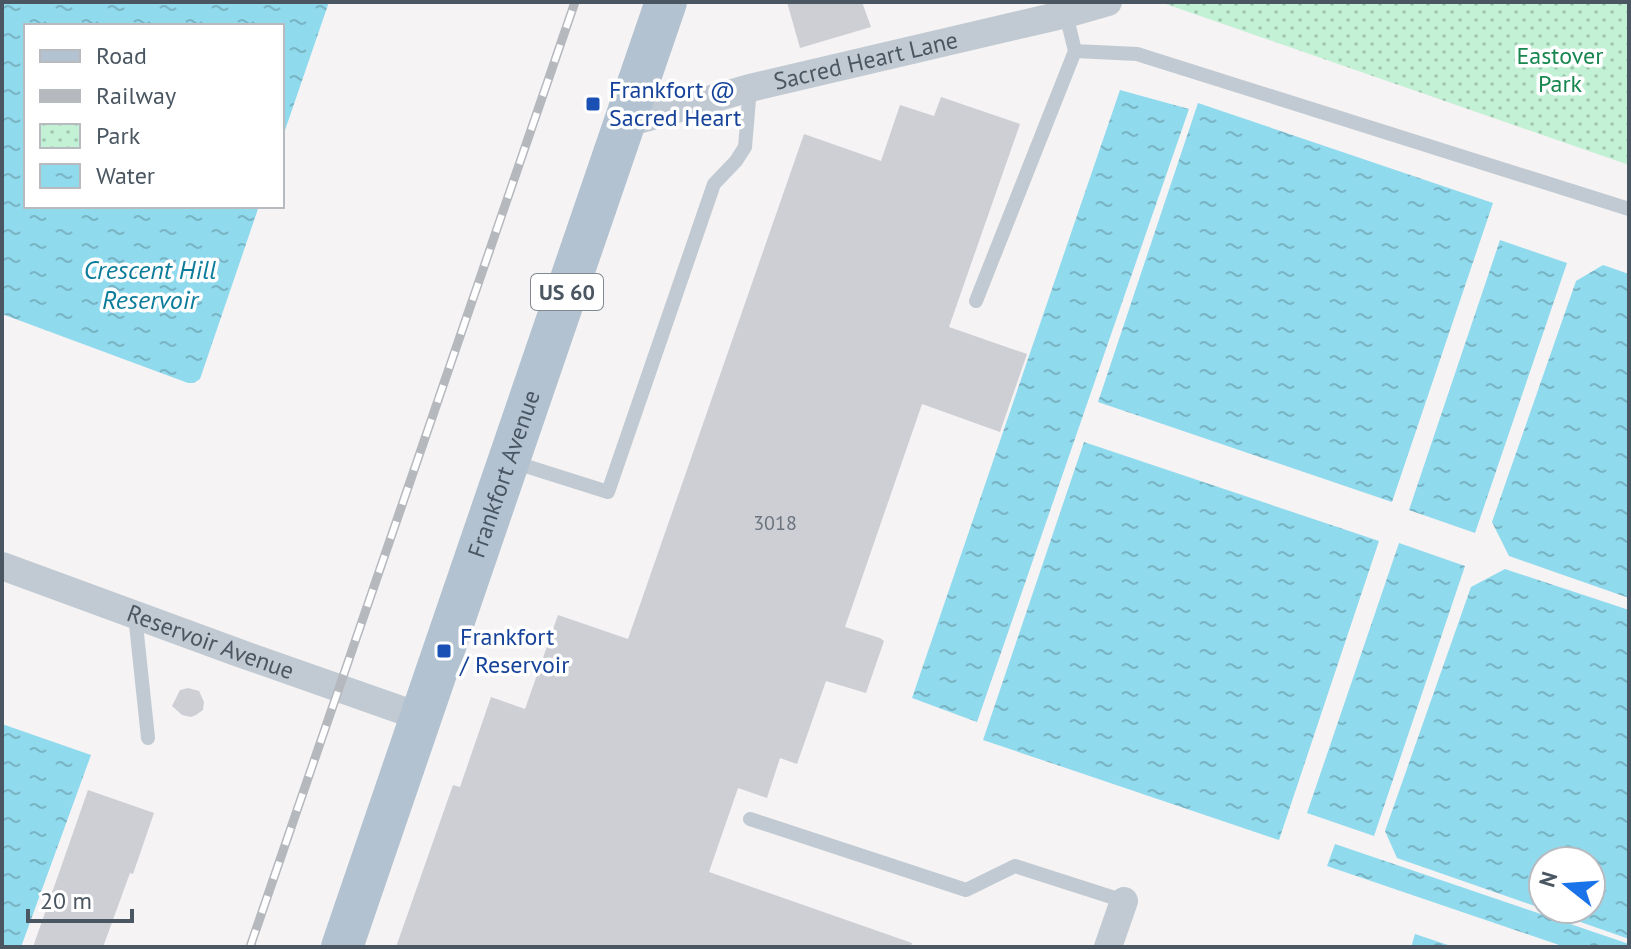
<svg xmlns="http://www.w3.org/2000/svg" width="1631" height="949" font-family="'PT Sans',sans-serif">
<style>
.park{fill:url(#park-dots)}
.water{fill:url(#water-ripples);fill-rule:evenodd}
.building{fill:#cdcfd5}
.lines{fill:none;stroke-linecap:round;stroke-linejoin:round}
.service{stroke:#c1cad2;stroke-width:14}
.minor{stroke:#c1cad2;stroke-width:28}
.primary{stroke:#b3c2d1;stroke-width:42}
.rail-casing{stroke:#b5b8bd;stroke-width:9}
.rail{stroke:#fff;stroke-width:6;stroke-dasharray:18;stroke-linecap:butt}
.transit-dot{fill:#1a4fb4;stroke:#fff;stroke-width:3}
.labels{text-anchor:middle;stroke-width:7;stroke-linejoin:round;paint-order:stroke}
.number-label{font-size:20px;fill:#6b747e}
.shield{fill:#fff;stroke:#808990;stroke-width:2}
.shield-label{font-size:22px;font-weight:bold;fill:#4a5661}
.park-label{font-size:24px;fill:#17864f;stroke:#fff}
.street-label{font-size:24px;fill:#4a5661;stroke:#fff}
.transit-label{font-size:24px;fill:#164399;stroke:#fff;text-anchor:start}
.water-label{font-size:26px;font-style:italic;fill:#0c7c9b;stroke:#fff}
</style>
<defs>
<pattern id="park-dots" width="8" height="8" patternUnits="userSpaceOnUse" patternTransform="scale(2)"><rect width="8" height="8" fill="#c3f1d5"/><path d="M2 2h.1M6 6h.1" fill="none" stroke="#a0c6b0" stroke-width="1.8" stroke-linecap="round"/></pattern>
<pattern id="water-ripples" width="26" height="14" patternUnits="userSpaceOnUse" patternTransform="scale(2)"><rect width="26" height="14" fill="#90daee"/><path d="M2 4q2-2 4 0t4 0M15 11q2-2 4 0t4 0" fill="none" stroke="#78b4c4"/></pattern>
</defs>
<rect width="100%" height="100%" fill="#f5f3f3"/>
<path class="park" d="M 1160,2 L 1629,2 L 1629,165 Z"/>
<path class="water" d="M 2,2 L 329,2 L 282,139 L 282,26 L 26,26 L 26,206 L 259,206 L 200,379 L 194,383 L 188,383 L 2,314 Z
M 1120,90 L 1189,109 L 977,722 L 912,698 Z
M 1198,103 L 1493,203 L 1392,502 L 1098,402 Z
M 1500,240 L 1567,263 L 1475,533 L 1409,510 Z
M 1603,265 L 1629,274 L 1629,598 L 1509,556 L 1492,522 L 1576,281 Z
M 1084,442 L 1379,541 L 1279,840 L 983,740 Z
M 1399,543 L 1465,566 L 1374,836 L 1307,813 Z
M 1505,569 L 1629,610 L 1629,939 L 1397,858 L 1385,831 L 1471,587 ZM 1591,861 L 1591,909 L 1543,909 L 1543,861 Z
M 2,724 L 91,755 L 21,947 L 2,947 Z
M 1335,844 L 1629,944 L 1629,947 L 1565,947 L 1327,866 Z
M 1415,934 L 1454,947 L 1411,947 Z"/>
<path class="building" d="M 787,2 L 862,2 L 871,27 L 800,48 Z
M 941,97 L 1020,124 L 949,327 L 1027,354 L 1000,432 L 922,404 L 845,627 L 880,638 L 884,641 L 866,693 L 826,681 L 797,764 L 780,758 L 767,798 L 738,788 L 709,872 L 912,943 L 911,947 L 396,947 L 453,785 L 460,787 L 491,697 L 525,709 L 558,615 L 628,639 L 804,134 L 881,161 L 900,105 L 934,116 Z
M 188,688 L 199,691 L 204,702 L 203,710 L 196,715 L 191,717 L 182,715 L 172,706 L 180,690 Z
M 88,790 L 154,813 L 133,874 L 130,873 L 103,947 L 33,947 Z"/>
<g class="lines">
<path class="service" d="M 1066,14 L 1075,51 L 1137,54 L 1629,209
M 976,301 L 1075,51
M 513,462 L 608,492 L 714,184 L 736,161 L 745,147 L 750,88
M 135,615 L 148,738
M 750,819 L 966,890 L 1015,866 L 1124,901"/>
<g class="minor">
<path id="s1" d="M 624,124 L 750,88 L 1066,14 L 1108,2"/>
<path id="s2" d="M 2,566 L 239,653 L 421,717"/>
<path d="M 1108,947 L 1124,901"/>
</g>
<path class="primary" id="s3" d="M 342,947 L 666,2"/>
<defs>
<path id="rail" d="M 250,947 L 575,2"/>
</defs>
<use href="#rail" class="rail-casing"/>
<use href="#rail" class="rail"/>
</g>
<g class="transit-dot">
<rect x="585" y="96" width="16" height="16" rx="4"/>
<rect x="436" y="643" width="16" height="16" rx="4"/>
</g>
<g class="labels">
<g class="number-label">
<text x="775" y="530">3018</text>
</g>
<rect class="shield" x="531" y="274" width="72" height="36" rx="6"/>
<g class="shield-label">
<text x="567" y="300">US 60</text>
</g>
<g class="park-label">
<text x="1560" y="64">Eastover<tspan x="1560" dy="28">Park</tspan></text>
</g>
<g class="street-label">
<text dy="8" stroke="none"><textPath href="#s1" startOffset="250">Sacred Heart Lane</textPath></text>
<text dy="8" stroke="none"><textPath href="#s3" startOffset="500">Frankfort Avenue</textPath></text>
<text dy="8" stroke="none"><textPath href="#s2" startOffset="222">Reservoir Avenue</textPath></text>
</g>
<g class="transit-label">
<text x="609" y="98">Frankfort @<tspan x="609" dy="28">Sacred Heart</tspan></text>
<text x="460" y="645">Frankfort<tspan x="460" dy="28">/ Reservoir</tspan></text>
</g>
<g class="water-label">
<text x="150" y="279">Crescent Hill<tspan x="150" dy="30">Reservoir</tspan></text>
</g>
</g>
<rect width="1631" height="949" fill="none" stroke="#4a5661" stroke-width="8"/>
<rect x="24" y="24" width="260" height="184" fill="#ffffff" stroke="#b7bbc0" stroke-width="2"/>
<rect x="40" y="50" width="40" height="12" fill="#b3c2d1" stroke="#b7bbc0" stroke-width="2"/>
<text x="96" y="64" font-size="24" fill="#4a5661">Road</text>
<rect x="40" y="90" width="40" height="12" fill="#b5b8bd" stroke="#b7bbc0" stroke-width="2"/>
<text x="96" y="104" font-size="24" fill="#4a5661">Railway</text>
<rect x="40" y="124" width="40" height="24" fill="url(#park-dots)" stroke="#b7bbc0" stroke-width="2"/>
<text x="96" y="144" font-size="24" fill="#4a5661">Park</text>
<rect x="40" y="164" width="40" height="24" fill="url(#water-ripples)" stroke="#b7bbc0" stroke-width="2"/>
<text x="96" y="184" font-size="24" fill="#4a5661">Water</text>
<g transform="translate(1567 885) rotate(287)"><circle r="38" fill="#ffffff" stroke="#b7bbc0" stroke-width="2"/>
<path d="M0-6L14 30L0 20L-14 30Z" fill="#1a73e8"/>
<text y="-12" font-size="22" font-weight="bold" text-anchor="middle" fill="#4a5661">N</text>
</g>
<path d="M28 909v12h104v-12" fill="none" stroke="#4a5661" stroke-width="4"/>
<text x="40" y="909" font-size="24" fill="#4a5661" stroke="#ffffff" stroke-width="6" paint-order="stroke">20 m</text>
</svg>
